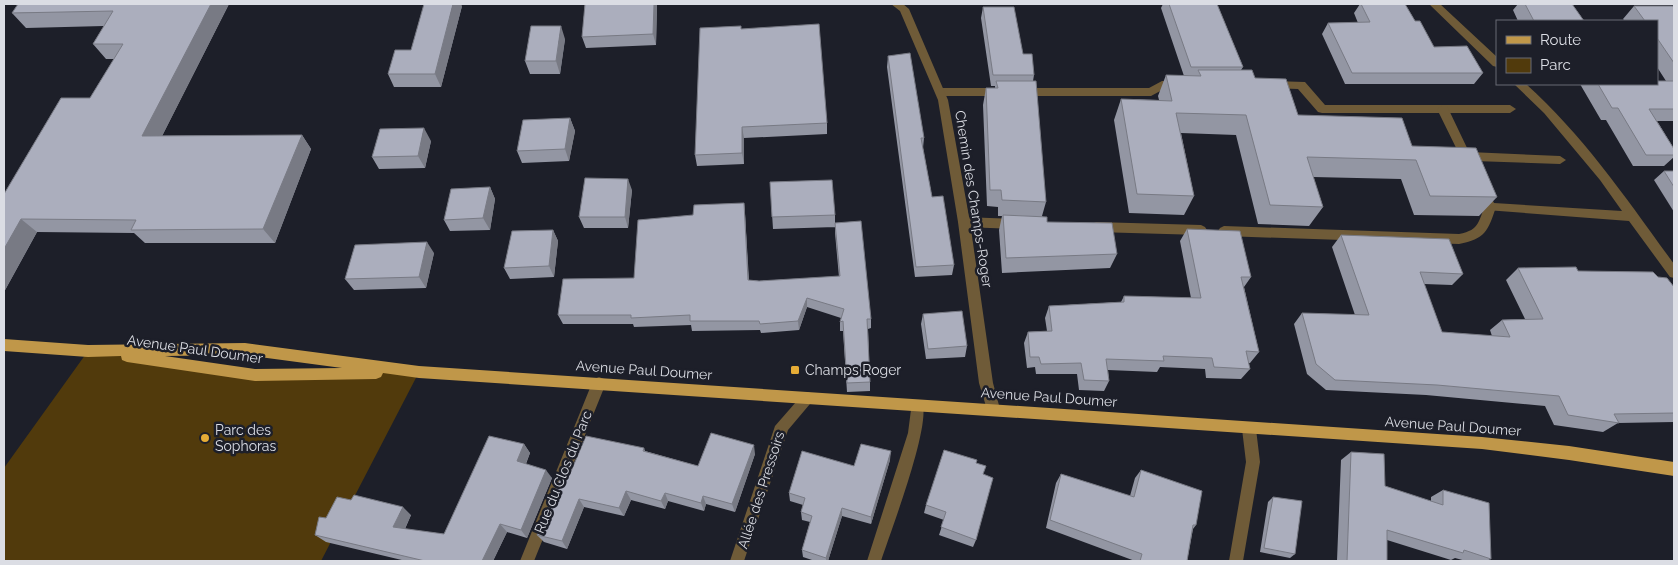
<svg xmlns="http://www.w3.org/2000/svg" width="1678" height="565" font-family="Raleway,sans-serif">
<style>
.green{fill:#513a0c}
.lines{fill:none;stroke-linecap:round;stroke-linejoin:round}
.service{fill:#6f5b38;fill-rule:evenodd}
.minor{fill:#6f5b38;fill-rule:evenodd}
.primary{fill:#c09749;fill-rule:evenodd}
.wall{fill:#9396a3}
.shaded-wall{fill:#787a84}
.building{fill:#abaebd;stroke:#787a84}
.poi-dot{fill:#e6ac36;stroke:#1d1f29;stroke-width:2}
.labels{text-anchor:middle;stroke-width:5;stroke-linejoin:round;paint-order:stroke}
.street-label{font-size:14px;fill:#dbdde4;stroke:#1d1f29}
.poi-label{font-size:14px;fill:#dbdde4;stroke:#1d1f29;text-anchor:start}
</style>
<rect width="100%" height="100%" fill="#1d1f29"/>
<path class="green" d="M 88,351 L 255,375 L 419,372 L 321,561 L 4,561 L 4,468 Z"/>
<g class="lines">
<path class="service" d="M 1162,81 L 1178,81 L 1183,85 L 1178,89 L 1164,89 L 1151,96 L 1022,96 L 1017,92 L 1022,88 L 1149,88 Z
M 1273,81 L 1305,82 L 1325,105 L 1510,105 L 1516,109 L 1510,113 L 1322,113 L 1318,112 L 1298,89 L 1269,88 L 1268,85 Z
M 940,88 L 1002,88 L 1007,92 L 1002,96 L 940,96 L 935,92 Z
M 1490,202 L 1496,207 C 1488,231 1485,239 1459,244 L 1224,236 L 1220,234 L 1218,231 L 1220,228 L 1224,226 L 1459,234 C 1481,230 1478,220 1486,204 Z
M 964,217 L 1016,219 L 1022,224 L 1016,229 L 964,227 L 958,222 Z
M 1096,222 L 1201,225 L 1205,227 L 1207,230 L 1205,233 L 1201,235 L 1096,232 L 1092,230 L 1090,227 L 1092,224 Z
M 808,392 L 813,394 L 815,398 L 788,430 L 744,561 L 730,561 L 775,426 L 803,394 Z
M 917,400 L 922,402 C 932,424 890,533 881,561 L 867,561 L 908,433 L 912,402 Z"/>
<path class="minor" d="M 891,4 L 903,4 L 909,9 L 948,100 L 970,222 L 993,383 L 1000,409 L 998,413 L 993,415 L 988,413 L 979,383 L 958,222 L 938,100 L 900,11 Z
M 1429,4 L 1440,4 L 1497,57 L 1497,67 L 1493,66 Z
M 1514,84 L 1526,84 C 1584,136 1628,201 1674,264 L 1674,278 L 1670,277 L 1629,221 L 1486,210 L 1476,190 L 1482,185 L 1486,187 L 1494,203 L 1622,211 L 1600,180 L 1544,113 Z
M 1443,105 L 1447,106 L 1469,152 L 1560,156 L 1566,160 L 1560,164 L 1474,161 L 1473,166 L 1465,166 L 1437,109 Z
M 599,377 L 604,379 L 606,383 L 534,561 L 520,561 L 592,383 L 594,379 Z
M 1249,423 L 1254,425 L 1256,429 L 1260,462 L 1243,561 L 1229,561 L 1246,462 L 1242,429 L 1244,425 Z"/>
<path class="primary" d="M 4,339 L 88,345 L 245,343 L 419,366 L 1482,437 L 1569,446 L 1674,462 L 1674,476 L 1569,460 L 1482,449 L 419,378 L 383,373 L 381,377 L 376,379 L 255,381 L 127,362 L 122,360 L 121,356 L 88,357 L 4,351 ZM 245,355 L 342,368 L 255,369 L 165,356 Z"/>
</g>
<path class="wall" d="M 229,4 L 162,136 L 302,135 L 311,149 L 275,243 L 145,243 L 134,233 L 37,232 L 4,292 L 4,194 L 90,98 L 114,59 L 106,59 L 93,44 L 104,26 L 26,28 L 12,13 Z
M 585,4 L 657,4 L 656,45 L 586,48 L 582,37 Z
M 1163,4 L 1217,4 L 1243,67 L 1241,70 L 1255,78 L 1298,115 L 1412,146 L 1497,197 L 1479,216 L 1414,215 L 1401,179 L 1313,177 L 1323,207 L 1309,226 L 1258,224 L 1236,135 L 1181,133 L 1194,196 L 1184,215 L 1129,213 L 1114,120 L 1121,99 L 1159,100 L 1158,96 L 1166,75 L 1184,76 L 1161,8 Z
M 1360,4 L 1405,4 L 1415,21 L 1434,47 L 1483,73 L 1474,84 L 1345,84 L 1322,34 L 1328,23 L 1358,23 L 1354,13 Z
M 1518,4 L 1572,4 L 1584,21 L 1518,21 L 1513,10 Z
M 462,6 L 441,87 L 394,87 L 388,74 L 411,50 Z
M 1634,6 L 1674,8 L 1674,121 L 1657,121 L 1674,149 L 1674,157 L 1664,166 L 1633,166 L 1606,120 L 1601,120 L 1580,84 L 1567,84 L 1657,84 L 1666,81 L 1657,67 L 1657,21 L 1625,21 L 1623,19 Z
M 983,7 L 1023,54 L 1034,75 L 1033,81 L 1046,202 L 1042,216 L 1047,222 L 1117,254 L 1110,268 L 1002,273 L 999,230 L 1002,216 L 998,216 L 998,207 L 987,206 L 983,105 L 986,88 L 995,88 L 995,86 L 991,86 L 981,18 Z
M 741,29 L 827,123 L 827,134 L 744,138 L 744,164 L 697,166 L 695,155 Z
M 565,39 L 560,74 L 530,74 L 525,61 Z
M 888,56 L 924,138 L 923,148 L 932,197 L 954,265 L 952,275 L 915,277 L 887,67 Z
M 570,118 L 575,131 L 569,161 L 522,163 L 517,151 Z
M 431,141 L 425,168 L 379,169 L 372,157 Z
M 1664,171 L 1674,171 L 1674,212 L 1654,180 Z
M 770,182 L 835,215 L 835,227 L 773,229 Z
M 490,187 L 495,199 L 490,230 L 450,231 L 444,220 Z
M 632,190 L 628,228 L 584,228 L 579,217 Z
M 744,203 L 745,214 L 749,280 L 759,281 L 839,277 L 835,233 L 835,223 L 871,319 L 871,328 L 868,329 L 870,382 L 870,391 L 847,392 L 843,331 L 840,331 L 840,322 L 841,318 L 807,307 L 799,330 L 761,333 L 760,330 L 692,331 L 691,325 L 634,327 L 633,324 L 563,324 L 558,315 L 634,278 L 693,215 Z
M 1187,229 L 1251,277 L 1244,287 L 1259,352 L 1250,363 L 1248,363 L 1250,369 L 1241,379 L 1206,378 L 1205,369 L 1160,367 L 1157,372 L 1108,370 L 1109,381 L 1104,391 L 1079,390 L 1077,374 L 1036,374 L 1035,367 L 1027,368 L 1024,343 L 1028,332 L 1047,331 L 1045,318 L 1049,306 L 1121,302 L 1124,296 L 1191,298 L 1180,241 Z
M 553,230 L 558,241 L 554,277 L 510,279 L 504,268 Z
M 1341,235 L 1463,274 L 1452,285 L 1424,284 L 1442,332 L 1492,336 L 1490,330 L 1502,320 L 1525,319 L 1506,280 L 1518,268 L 1578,271 L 1658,277 L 1674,287 L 1674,422 L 1618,423 L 1603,432 L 1554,425 L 1545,406 L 1426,395 L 1326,390 L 1307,374 L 1294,324 L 1302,313 L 1355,315 L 1332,247 Z
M 434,253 L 426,288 L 354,290 L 345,279 Z
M 923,314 L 967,346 L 965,357 L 926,359 L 921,324 Z
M 524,444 L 530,453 L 526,464 L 552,478 L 527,538 L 507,532 L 493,561 L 406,561 L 326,542 L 315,535 L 326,518 L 411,515 L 405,529 L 444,534 Z
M 644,448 L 645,451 L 698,466 L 755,454 L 735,512 L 706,504 L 704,511 L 668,501 L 665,509 L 631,500 L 624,516 L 584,507 L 567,549 L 544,542 L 537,535 L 569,476 Z
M 1351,452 L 1385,486 L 1431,502 L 1431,497 L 1443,490 L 1491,559 L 1486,561 L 1466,561 L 1455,558 L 1451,560 L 1387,540 L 1387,561 L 1337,561 L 1341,460 Z
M 890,460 L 871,524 L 842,516 L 828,561 L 815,561 L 803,557 L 802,550 L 810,522 L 802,520 L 801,512 L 803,505 L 790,501 L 789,493 L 854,466 Z
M 976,463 L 983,474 L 976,540 L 973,547 L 939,535 L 944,520 L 924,513 L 926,505 Z
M 1141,470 L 1196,525 L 1193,529 L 1187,561 L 1135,561 L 1046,528 L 1056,483 L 1061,474 L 1130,496 L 1135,478 Z
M 1273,497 L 1295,554 L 1290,558 L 1260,552 L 1268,502 Z"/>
<path class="shaded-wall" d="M 211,4 L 229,4 L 155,150 L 142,136 Z
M 453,4 L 461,4 L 462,6 L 441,87 L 435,74 Z
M 654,4 L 657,4 L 656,45 L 653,34 Z
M 561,26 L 565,39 L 560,74 L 556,61 Z
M 570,118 L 575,131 L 569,161 L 565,149 Z
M 742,127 L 744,138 L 744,164 L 742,153 Z
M 424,128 L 431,141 L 425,168 L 418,156 Z
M 302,135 L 311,149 L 275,243 L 263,229 Z
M 628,179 L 632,190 L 628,228 L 625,217 Z
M 490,187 L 495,199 L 490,230 L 483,218 Z
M 744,203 L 745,214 L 749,290 L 748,280 Z
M 21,219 L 37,232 L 4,292 L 4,249 Z
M 553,230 L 558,241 L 554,277 L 549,266 Z
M 427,242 L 434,253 L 426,288 L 419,277 Z
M 807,298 L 807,307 L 799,330 L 798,321 Z
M 524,444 L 530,453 L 523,470 L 517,461 Z
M 754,445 L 755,454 L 735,512 L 732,504 Z
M 891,451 L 890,460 L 871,524 L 871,517 Z
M 546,470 L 552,478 L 527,538 L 521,530 Z
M 626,491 L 631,500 L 624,516 L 619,508 Z
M 665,493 L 668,501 L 665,509 L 661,501 Z
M 703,496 L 706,504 L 704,511 L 701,503 Z
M 579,499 L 584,507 L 567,549 L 562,541 Z
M 403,507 L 411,515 L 402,535 L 393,527 Z
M 842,508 L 842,516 L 828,561 L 826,561 L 826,558 Z
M 500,524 L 507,532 L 493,561 L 482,561 Z"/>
<path class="building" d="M 18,4 L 211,4 L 142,136 L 302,135 L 263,229 L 131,230 L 136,220 L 21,219 L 4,249 L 4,194 L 61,98 L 90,98 L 123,44 L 93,44 L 113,11 L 12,13 Z
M 424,4 L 453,4 L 435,74 L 388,74 L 395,50 L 411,50 Z
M 585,4 L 654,4 L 653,34 L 582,37 Z
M 1169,4 L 1217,4 L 1243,67 L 1191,67 Z
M 1361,4 L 1405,4 L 1415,21 L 1420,21 L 1434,47 L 1467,46 L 1483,73 L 1352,73 L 1328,23 L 1370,22 Z
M 1525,4 L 1572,4 L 1584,21 L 1534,21 Z
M 1634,6 L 1673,6 L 1674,8 L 1674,63 L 1657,38 L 1657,21 L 1645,21 Z
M 983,7 L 1014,7 L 1023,54 L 1032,54 L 1034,75 L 993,75 Z
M 819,24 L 827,123 L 742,127 L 742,153 L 695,155 L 700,28 L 741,26 L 741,29 Z
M 531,26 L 561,26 L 556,61 L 525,61 Z
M 910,53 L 924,138 L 921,138 L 932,197 L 943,196 L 954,265 L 916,267 L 888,56 Z
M 1198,70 L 1252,70 L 1255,78 L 1286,79 L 1298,115 L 1402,118 L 1412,146 L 1476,148 L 1497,197 L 1430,196 L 1416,160 L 1307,157 L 1323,207 L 1270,205 L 1246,115 L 1176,113 L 1194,196 L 1137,194 L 1121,99 L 1172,101 L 1166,75 L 1201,76 Z
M 996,81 L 1036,81 L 1046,202 L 1002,200 L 1001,190 L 990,190 L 986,88 L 998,88 Z
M 1657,81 L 1674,81 L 1674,109 L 1649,109 L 1674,149 L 1674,155 L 1646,155 L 1618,108 L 1612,108 L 1598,84 L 1657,84 Z
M 570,118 L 565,149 L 517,151 L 523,120 Z
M 424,128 L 418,156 L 372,157 L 380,129 Z
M 1664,171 L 1674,171 L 1674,187 Z
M 585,178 L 628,179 L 625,217 L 579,217 Z
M 832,180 L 835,215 L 772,217 L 770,182 Z
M 490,187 L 483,218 L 444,220 L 451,189 Z
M 744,203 L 748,280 L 759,281 L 840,276 L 835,223 L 861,221 L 871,319 L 867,319 L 870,382 L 847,383 L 843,321 L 840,322 L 844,309 L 807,298 L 798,321 L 760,324 L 759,321 L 690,321 L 690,315 L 631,318 L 631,315 L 558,315 L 563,279 L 634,278 L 638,220 L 693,215 L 694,205 Z
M 1003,215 L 1047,217 L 1047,222 L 1112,223 L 1117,254 L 1006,258 Z
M 1187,229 L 1240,231 L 1251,277 L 1241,277 L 1259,352 L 1246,351 L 1250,369 L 1214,367 L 1212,358 L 1163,356 L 1164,361 L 1106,359 L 1109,381 L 1084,380 L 1081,363 L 1041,364 L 1039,357 L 1030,357 L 1028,332 L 1052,331 L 1049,306 L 1124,302 L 1124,296 L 1201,298 Z
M 553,230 L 549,266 L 504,268 L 512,231 Z
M 1341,235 L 1449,239 L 1463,274 L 1420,272 L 1442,332 L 1510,337 L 1502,320 L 1543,319 L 1518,268 L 1576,267 L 1578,271 L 1653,272 L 1658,277 L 1667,278 L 1674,287 L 1674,413 L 1614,414 L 1619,423 L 1568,415 L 1559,396 L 1437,385 L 1335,380 L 1316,364 L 1302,313 L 1369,315 Z
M 427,242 L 419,277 L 345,279 L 355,245 Z
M 962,311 L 967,346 L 928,349 L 923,314 Z
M 711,433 L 754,445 L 732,504 L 703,496 L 701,503 L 665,493 L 661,501 L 626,491 L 619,508 L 579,499 L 562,541 L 537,535 L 562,474 L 569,476 L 586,436 L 644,448 L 643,451 L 698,466 Z
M 489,436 L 524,444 L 517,461 L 546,470 L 521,530 L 500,524 L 482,561 L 425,561 L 315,535 L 319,517 L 326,518 L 337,497 L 351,500 L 354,495 L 403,507 L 393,527 L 444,534 Z
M 861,444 L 891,451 L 871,517 L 842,508 L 826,558 L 802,550 L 812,516 L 801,512 L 805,498 L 789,493 L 802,451 L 854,466 Z
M 944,450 L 977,460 L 976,463 L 986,466 L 983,474 L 993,478 L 976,540 L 941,527 L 946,512 L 926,505 Z
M 1351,452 L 1384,454 L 1385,486 L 1443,505 L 1443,490 L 1489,503 L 1491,559 L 1464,550 L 1463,553 L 1387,530 L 1387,561 L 1347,561 Z
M 1141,470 L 1202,491 L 1196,525 L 1193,525 L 1187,561 L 1140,561 L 1142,554 L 1050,520 L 1061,474 L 1134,497 Z
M 1273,497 L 1302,501 L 1295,554 L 1264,548 Z"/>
<g class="poi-dot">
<rect x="790" y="365" width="10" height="10" rx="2.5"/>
<circle cx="205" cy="438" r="5"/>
</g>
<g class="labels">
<g class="street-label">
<text transform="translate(974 199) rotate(81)" y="5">Chemin des Champs-Roger</text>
<text transform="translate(195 349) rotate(8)" y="5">Avenue Paul Doumer</text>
<text transform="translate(644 370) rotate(4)" y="5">Avenue Paul Doumer</text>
<text transform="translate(1049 397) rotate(4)" y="5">Avenue Paul Doumer</text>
<text transform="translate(1453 426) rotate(4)" y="5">Avenue Paul Doumer</text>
<text transform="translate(563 472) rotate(-68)" y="5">Rue du Clos du Parc</text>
<text transform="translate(761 490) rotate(-72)" y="5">Allée des Pressoirs</text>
</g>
<g class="poi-label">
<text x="805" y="375">Champs Roger</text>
<text x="215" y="435">Parc des<tspan x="215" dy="16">Sophoras</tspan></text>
</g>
</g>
<rect width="1678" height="565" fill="none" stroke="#dbdde4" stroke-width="10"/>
<rect x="1496" y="20" width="162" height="65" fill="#1d1f29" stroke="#696b74"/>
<rect x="1506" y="36" width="25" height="8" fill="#c09749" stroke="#696b74"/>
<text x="1540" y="45" font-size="15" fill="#dbdde4">Route</text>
<rect x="1506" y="58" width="25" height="15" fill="#513a0c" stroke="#696b74"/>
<text x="1540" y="70" font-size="15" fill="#dbdde4">Parc</text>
</svg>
